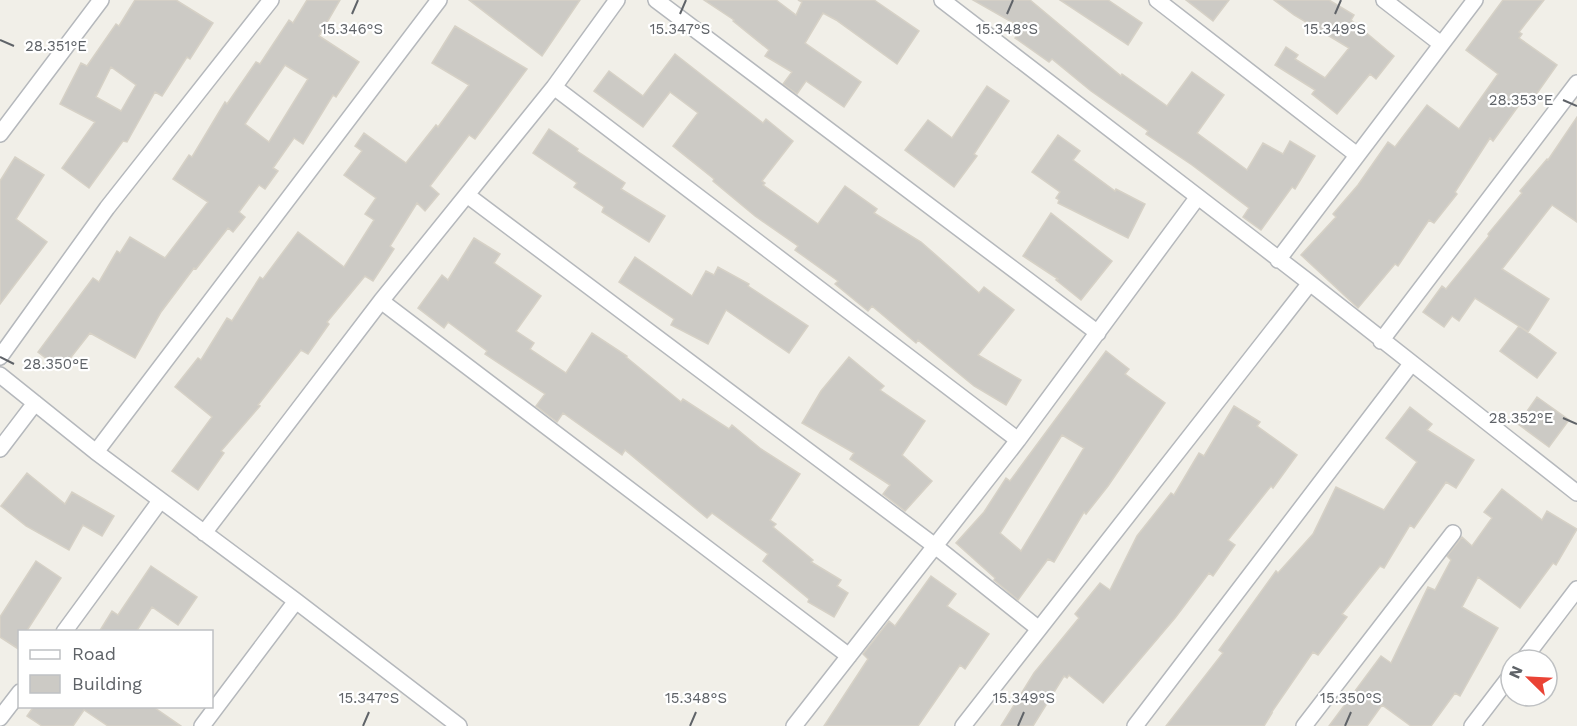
<svg xmlns="http://www.w3.org/2000/svg" width="1577" height="726" font-family="'Work Sans',sans-serif">
<style>
.building{fill:#cccac5;stroke:#d6d1c6;stroke-width:1.5;fill-rule:evenodd}
.lines{fill:none;stroke-linecap:round;stroke-linejoin:round}
.minor-casing{stroke:#b5b8bc;stroke-width:18}
.minor{stroke:#fff;stroke-width:15}
.ticks{fill:none;stroke:#5f6368;stroke-width:2}
.ticks-label{font-size:15px;text-anchor:middle;fill:#5f6368;stroke:#fff;stroke-width:4.5;stroke-linejoin:round;paint-order:stroke}
</style>
<rect width="100%" height="100%" fill="#f1efe8"/>
<path class="building" d="M 135,0 L 176,0 L 213,23 L 190,59 L 187,57 L 162,96 L 155,92 L 127,142 L 123,141 L 89,188 L 62,168 L 95,122 L 60,104 L 81,63 L 87,66 L 116,24 L 119,26 ZM 111,67 L 136,85 L 121,111 L 96,97 Z
M 307,0 L 340,0 L 319,36 L 359,62 L 336,97 L 333,95 L 303,144 L 294,138 L 273,168 L 278,171 L 265,189 L 259,185 L 239,212 L 245,217 L 233,232 L 228,228 L 196,269 L 194,268 L 161,312 L 135,358 L 90,333 L 61,370 L 38,352 L 93,278 L 99,282 L 117,251 L 120,253 L 130,237 L 165,258 L 208,202 L 173,179 L 189,155 L 192,157 L 225,102 L 227,104 L 256,62 L 260,64 L 289,20 L 293,23 ZM 285,65 L 308,79 L 269,142 L 245,124 Z
M 469,0 L 580,0 L 542,56 Z
M 704,0 L 776,0 L 796,15 L 802,2 L 798,0 L 874,0 L 919,31 L 897,64 L 836,20 L 823,13 L 805,43 L 861,82 L 844,107 L 806,81 L 797,94 L 783,84 L 792,72 L 765,56 L 769,50 L 733,21 L 734,20 Z
M 973,0 L 1030,0 L 1121,76 L 1122,74 L 1167,106 L 1192,72 L 1224,95 L 1197,133 L 1247,170 L 1263,143 L 1283,154 L 1290,141 L 1315,156 L 1295,189 L 1292,187 L 1261,230 L 1243,217 L 1249,208 L 1192,165 L 1146,134 L 1148,131 L 1091,91 L 1052,59 L 1049,62 L 1015,38 L 1022,28 Z
M 1060,0 L 1108,0 L 1142,23 L 1128,45 Z
M 1186,0 L 1229,0 L 1213,21 Z
M 1274,0 L 1329,0 L 1354,15 L 1351,20 L 1394,56 L 1376,79 L 1370,74 L 1337,114 L 1312,94 L 1315,90 L 1275,65 L 1286,47 L 1298,55 L 1295,59 L 1325,78 L 1349,48 L 1294,15 Z
M 1503,0 L 1544,0 L 1519,32 L 1522,34 L 1519,38 L 1557,65 L 1533,99 L 1527,94 L 1493,141 L 1490,138 L 1455,192 L 1457,194 L 1434,223 L 1429,220 L 1398,266 L 1395,264 L 1358,308 L 1301,255 L 1336,217 L 1333,214 L 1358,185 L 1388,142 L 1395,147 L 1427,105 L 1459,129 L 1498,74 L 1466,50 Z
M 455,26 L 527,69 L 475,139 L 469,135 L 430,186 L 439,194 L 425,211 L 417,203 L 390,246 L 394,249 L 373,281 L 365,276 L 327,322 L 329,324 L 308,354 L 301,350 L 258,405 L 260,406 L 221,451 L 224,453 L 198,490 L 172,471 L 212,417 L 175,387 L 198,358 L 201,360 L 227,318 L 232,321 L 260,277 L 263,279 L 298,232 L 344,267 L 374,220 L 365,214 L 376,198 L 344,175 L 362,151 L 355,146 L 364,133 L 406,163 L 436,125 L 438,127 L 469,85 L 432,63 Z
M 675,54 L 763,123 L 766,119 L 793,141 L 762,181 L 765,183 L 763,185 L 818,224 L 845,186 L 877,209 L 874,213 L 921,242 L 979,293 L 984,287 L 1014,310 L 978,355 L 1021,380 L 1006,405 L 974,386 L 918,340 L 916,343 L 872,306 L 868,311 L 835,284 L 838,281 L 795,250 L 798,246 L 755,216 L 713,181 L 714,179 L 673,146 L 698,113 L 670,92 L 643,127 L 594,91 L 609,71 L 643,96 Z
M 987,86 L 1009,101 L 974,154 L 977,156 L 954,187 L 905,150 L 928,120 L 952,138 Z
M 1577,117 L 1577,222 L 1552,205 L 1502,269 L 1549,299 L 1528,332 L 1475,298 L 1459,321 L 1452,316 L 1444,327 L 1423,312 L 1442,286 L 1446,289 L 1489,236 L 1488,234 L 1522,193 L 1520,191 L 1547,159 L 1548,160 Z
M 549,129 L 578,149 L 577,151 L 625,183 L 621,189 L 665,216 L 649,242 L 602,212 L 604,207 L 574,187 L 577,183 L 533,153 Z
M 1058,135 L 1080,151 L 1073,160 L 1115,191 L 1116,189 L 1145,204 L 1128,238 L 1058,203 L 1059,200 L 1056,198 L 1060,192 L 1032,172 Z
M 15,157 L 44,175 L 16,219 L 47,242 L 0,304 L 0,181 Z
M 1051,213 L 1112,261 L 1081,300 L 1056,280 L 1058,279 L 1023,256 Z
M 474,238 L 500,254 L 494,263 L 541,296 L 516,331 L 534,343 L 530,349 L 566,373 L 592,333 L 627,356 L 626,357 L 681,402 L 683,399 L 729,429 L 732,425 L 761,449 L 800,474 L 770,520 L 776,524 L 773,527 L 813,560 L 811,562 L 841,580 L 837,586 L 848,593 L 834,617 L 808,602 L 809,599 L 763,561 L 768,554 L 712,513 L 707,518 L 625,450 L 622,455 L 563,413 L 557,422 L 536,406 L 545,394 L 485,354 L 487,351 L 448,322 L 444,328 L 418,308 L 442,275 L 448,280 Z
M 635,257 L 692,296 L 706,271 L 714,275 L 718,267 L 749,284 L 748,286 L 808,326 L 789,353 L 726,310 L 708,344 L 671,325 L 674,319 L 619,282 Z
M 1519,326 L 1556,353 L 1537,378 L 1500,351 Z
M 1106,351 L 1129,369 L 1125,374 L 1165,403 L 1108,486 L 1086,514 L 1084,512 L 1054,562 L 1048,559 L 1018,600 L 994,580 L 995,578 L 956,543 L 984,512 L 1006,478 L 1010,481 ZM 1062,435 L 1084,448 L 1021,551 L 1000,533 Z
M 849,357 L 884,386 L 880,390 L 925,421 L 902,455 L 932,481 L 905,511 L 883,494 L 890,485 L 850,459 L 854,453 L 802,423 L 821,391 Z
M 1537,397 L 1569,420 L 1549,447 L 1518,424 Z
M 1234,406 L 1260,422 L 1257,426 L 1297,455 L 1273,488 L 1271,486 L 1228,540 L 1235,545 L 1213,576 L 1209,573 L 1175,618 L 1103,703 L 1069,675 L 1067,678 L 1064,676 L 1033,726 L 1001,726 L 1034,673 L 1079,618 L 1075,614 L 1100,583 L 1110,590 L 1137,536 L 1171,493 L 1174,495 L 1199,453 L 1204,456 Z
M 1410,407 L 1432,424 L 1427,430 L 1474,460 L 1456,488 L 1446,482 L 1414,528 L 1410,525 L 1384,568 L 1380,566 L 1342,614 L 1347,617 L 1318,655 L 1313,652 L 1271,713 L 1272,713 L 1264,726 L 1166,726 L 1223,653 L 1219,650 L 1276,571 L 1278,573 L 1313,534 L 1336,487 L 1384,510 L 1417,462 L 1386,438 Z
M 27,473 L 65,504 L 72,492 L 114,516 L 102,536 L 83,525 L 69,550 L 26,526 L 1,506 Z
M 1502,489 L 1542,520 L 1547,511 L 1577,529 L 1556,565 L 1553,563 L 1520,608 L 1478,577 L 1462,607 L 1498,628 L 1460,696 L 1455,693 L 1431,726 L 1411,726 L 1382,705 L 1367,726 L 1329,726 L 1381,656 L 1391,663 L 1428,587 L 1435,590 L 1451,560 L 1447,556 L 1462,537 L 1472,546 L 1492,518 L 1484,512 Z
M 36,561 L 61,578 L 26,632 L 20,632 L 20,650 L 0,637 L 0,617 Z
M 151,566 L 197,597 L 178,625 L 152,607 L 136,632 L 99,632 L 112,611 L 118,615 Z
M 931,576 L 956,594 L 947,606 L 989,634 L 965,669 L 960,665 L 918,726 L 824,726 L 868,659 L 863,654 L 889,621 L 895,626 Z
M 34,706 L 152,706 L 181,726 L 108,726 L 84,710 L 73,726 L 42,726 L 27,716 Z"/>
<g class="lines">
<defs>
<path id="minor" d="M 656,0 L 1098,333
M 942,0 L 1310,283 L 1577,493
M 1157,0 L 1357,155
M 1384,0 L 1441,44
M 554,87 L 1018,440
M 0,134 L 101,0
M 467,195 L 935,546 L 1039,629
M 1278,260 L 1475,0
M 381,301 L 849,656
M 1381,341 L 1577,83
M 0,357 L 107,208 L 271,0
M 0,375 L 96,452 L 296,601 L 459,726
M 0,449 L 35,403
M 96,452 L 439,0
M 204,533 L 381,301 L 554,87 L 617,0
M 64,632 L 160,501
M 1523,660 L 1577,589
M 0,718 L 20,692
M 202,726 L 296,601
M 794,726 L 1018,440 L 1197,198
M 963,726 L 1310,283
M 1135,726 L 1411,364
M 1304,726 L 1453,533
M 1472,726 L 1511,675"/>
</defs>
<use href="#minor" class="minor-casing"/>
<use href="#minor" class="minor"/>
</g>
<path class="ticks" d="M 352,14 L 358,0M 680,14 L 686,0M 1007,14 L 1013,0M 1335,14 L 1341,0M 0,40 L 14,46M 1563,100 L 1577,106M 0,357 L 14,364M 1563,418 L 1577,424M 363,726 L 369,712M 690,726 L 696,712M 1018,726 L 1024,712M 1345,726 L 1351,712"/>
<g class="ticks-label">
<text x="352" y="34">15.346°S</text>
<text x="680" y="34">15.347°S</text>
<text x="1007" y="34">15.348°S</text>
<text x="1335" y="34">15.349°S</text>
<text x="56" y="51">28.351°E</text>
<text x="1521" y="105">28.353°E</text>
<text x="56" y="369">28.350°E</text>
<text x="1521" y="423">28.352°E</text>
<text x="369" y="703">15.347°S</text>
<text x="696" y="703">15.348°S</text>
<text x="1024" y="703">15.349°S</text>
<text x="1351" y="703">15.350°S</text>
</g>
<rect x="18" y="630" width="195" height="78" fill="#ffffff" stroke="#bfc1c3" stroke-width="1.5"/>
<rect x="30" y="650" width="30" height="9" fill="#ffffff" stroke="#bfc1c3" stroke-width="1.5"/>
<text x="72" y="660" font-size="18" fill="#5f6368">Road</text>
<rect x="30" y="675" width="30" height="18" fill="#cccac5" stroke="#bfc1c3" stroke-width="1.5"/>
<text x="72" y="690" font-size="18" fill="#5f6368">Building</text>
<g transform="translate(1529 678) rotate(294)"><circle r="28" fill="#ffffff" stroke="#bfc1c3" stroke-width="1.5"/>
<path d="M0-4.5L10 22L0 15L-10 22Z" fill="#ea4335"/>
<text y="-9" font-size="16" font-weight="bold" text-anchor="middle" fill="#5f6368">N</text>
</g>
</svg>
